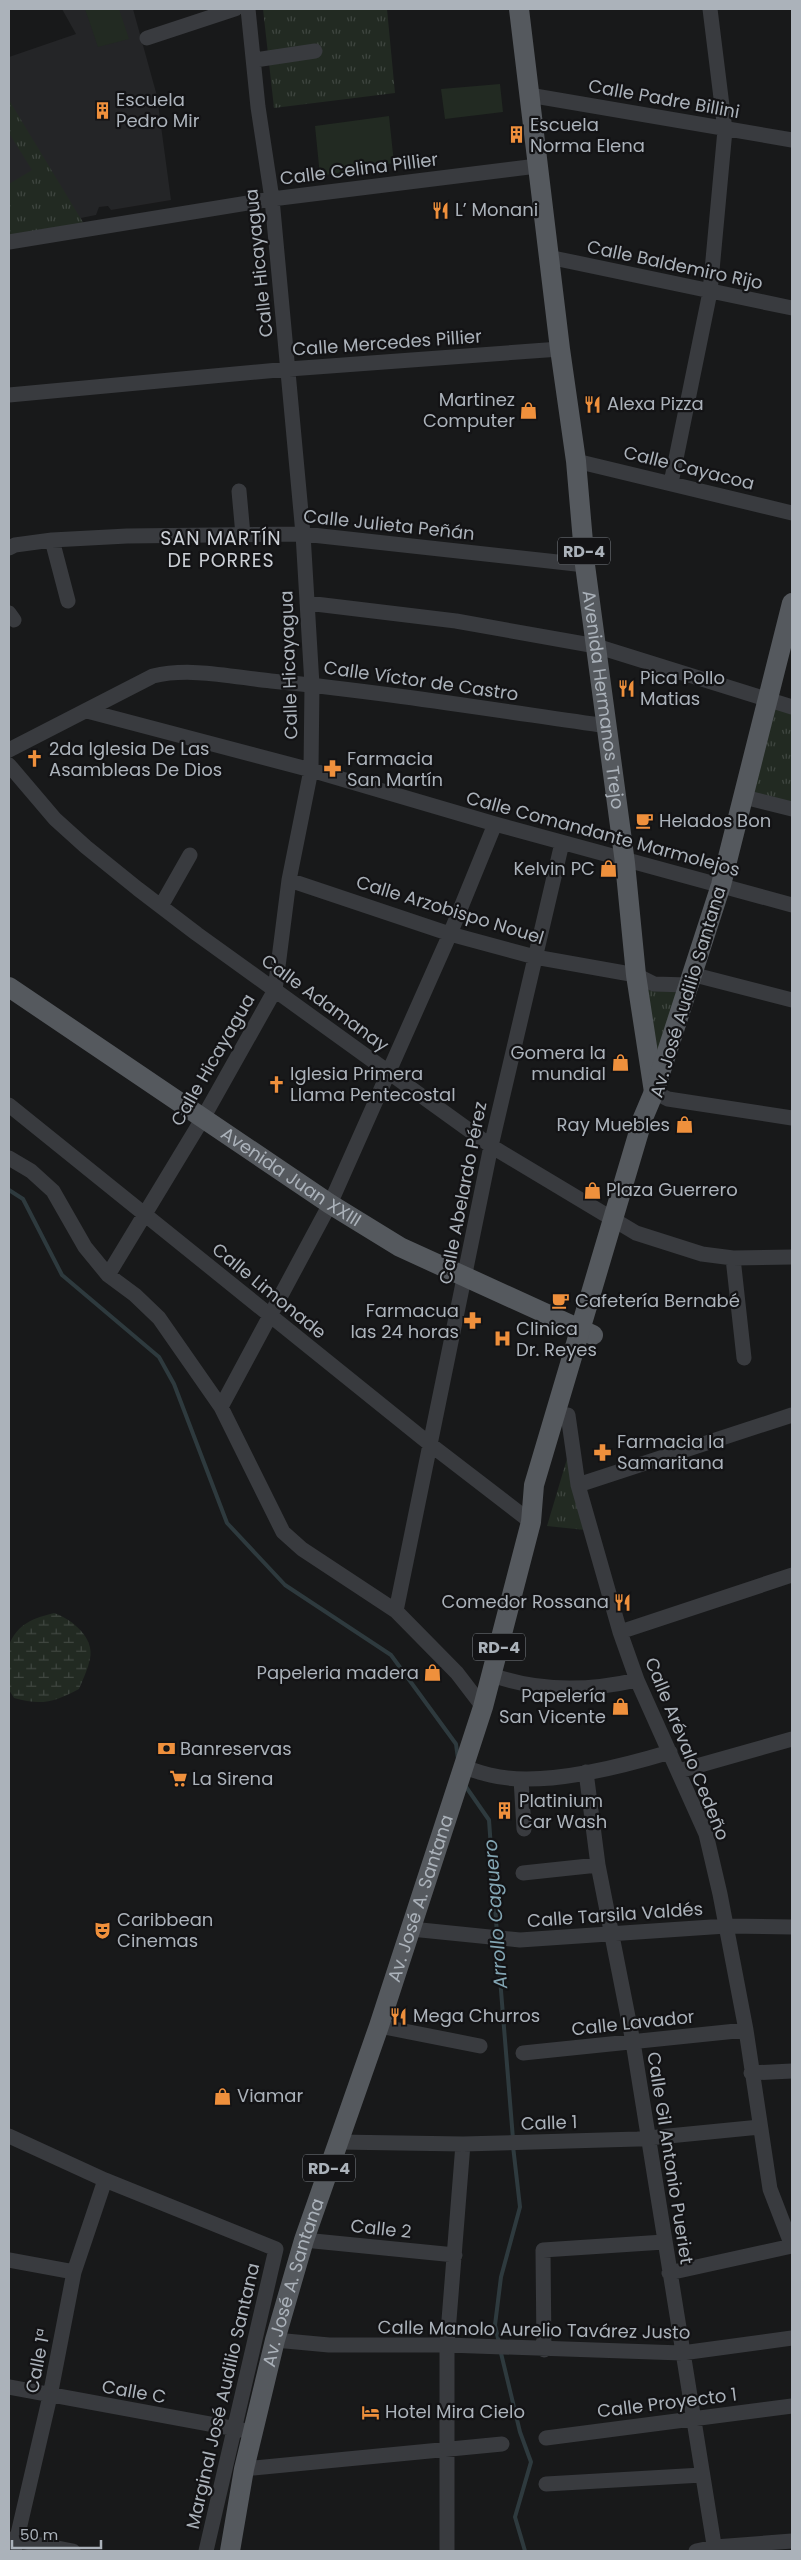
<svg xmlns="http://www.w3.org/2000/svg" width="801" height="2560" font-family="Poppins,sans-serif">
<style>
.built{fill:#242527}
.green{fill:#222a22}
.wetland{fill:url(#wetland-marsh)}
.park{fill:url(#park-tufts)}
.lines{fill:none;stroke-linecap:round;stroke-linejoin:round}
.stream{stroke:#2e3a3e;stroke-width:4}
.minor{stroke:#393b3f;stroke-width:15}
.major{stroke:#55595e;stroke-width:20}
.labels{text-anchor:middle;stroke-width:4.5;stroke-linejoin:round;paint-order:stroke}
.shield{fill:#131315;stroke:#7d8288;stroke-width:1}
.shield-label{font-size:16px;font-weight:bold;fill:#abb2ba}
.street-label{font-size:18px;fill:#abb2ba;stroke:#131315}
.poi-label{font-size:18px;fill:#abb2ba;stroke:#131315;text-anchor:start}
.neighbourhood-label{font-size:19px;letter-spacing:1px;fill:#ccd0d6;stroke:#131315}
.water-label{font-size:19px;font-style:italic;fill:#83a6b4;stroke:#131315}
</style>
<defs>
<pattern id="wetland-marsh" width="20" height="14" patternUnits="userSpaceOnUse" patternTransform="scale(1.25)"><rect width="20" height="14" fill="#222a22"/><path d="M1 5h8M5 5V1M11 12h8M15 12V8" fill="none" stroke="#3f4640"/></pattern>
<pattern id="park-tufts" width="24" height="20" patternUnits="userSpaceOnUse" patternTransform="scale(1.25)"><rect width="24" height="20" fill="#222a22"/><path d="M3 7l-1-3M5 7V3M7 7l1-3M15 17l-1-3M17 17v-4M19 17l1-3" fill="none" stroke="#3f4640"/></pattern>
</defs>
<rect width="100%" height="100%" fill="#18191a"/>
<path class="built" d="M 62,9 L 133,9 L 157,96 L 171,200 L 111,210 L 108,206 L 99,207 L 96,215 L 81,218 L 84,224 L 9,236 L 9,57 L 76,34 Z"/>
<path class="green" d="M 85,9 L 119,9 L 129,39 L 98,47 Z
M 500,84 L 503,112 L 445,119 L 441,89 Z
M 389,116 L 394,163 L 320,176 L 315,126 Z"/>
<path class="wetland" d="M 54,1613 C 72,1619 95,1638 90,1659 C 88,1669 83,1679 79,1689 C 55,1702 41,1706 14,1698 L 9,1690 L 9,1645 C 18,1623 34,1618 54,1613 Z"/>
<path class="park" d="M 263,9 L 387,9 L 395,93 L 274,108 Z
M 9,100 L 84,224 L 9,236 L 9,184 L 32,170 L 9,133 Z
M 768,701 L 792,707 L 792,809 L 744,797 Z
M 640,977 L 688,985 L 654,1092 Z
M 569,1452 L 585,1530 L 547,1526 Z"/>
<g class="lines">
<path class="stream" d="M 9,1190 L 23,1199 L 62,1275 L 159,1357 L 174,1384 L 227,1523 L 285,1585 L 391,1655 L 456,1744 L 458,1759
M 464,1784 L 489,1820 L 497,1934
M 497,1941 L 513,2139
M 499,2343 L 495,2325 L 501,2277 L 520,2207 L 513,2146
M 500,2349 L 520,2432 L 531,2462 L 515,2517 L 525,2551"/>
<path class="minor" d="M 147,38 L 235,9
M 255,60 L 315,51
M 529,95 L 792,140
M 9,242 L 272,199 L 537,166
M 550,260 L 558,259 L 792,308
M 9,395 L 289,369 L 560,349
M 576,461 L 792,513
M 671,483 L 710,292 L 725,130 L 710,9
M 239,491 L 243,535
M 52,540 L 68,601
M 9,548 L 15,545 L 52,540 L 127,536 L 303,534 L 585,565
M 307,603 L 456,621 L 596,646 L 792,707
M 9,613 L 14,620
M 87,711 L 311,770 L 495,824 L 792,905
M 9,750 L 153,676 C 190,667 233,677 271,681 C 383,692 495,710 607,726
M 9,765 L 55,819 L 86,847 L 138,889 L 197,934 L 491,1146 L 636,1233 L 702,1254 L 733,1258 L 792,1257
M 744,797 L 792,809
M 289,880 L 450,934 L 535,957 L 636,975 L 654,984 L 688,985
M 161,906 L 190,855
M 691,974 L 792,1000
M 654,1092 L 668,1099 L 792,1118
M 9,1105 L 431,1445 L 531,1522
M 9,1158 L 31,1171 L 53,1191 L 85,1247 L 108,1275 L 135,1295 L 159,1318 L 221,1407 L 283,1532 L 302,1549 L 396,1611 L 457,1673 L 483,1707
M 733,1258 L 744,1358
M 108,1275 L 203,1118 L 275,990 L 289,880 L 311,770 L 312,685 L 303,534 L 272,199 L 258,107 L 248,9
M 221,1407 L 330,1204 L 450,934 L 495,824
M 568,1415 L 578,1485 L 620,1632 L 637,1680 L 706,1834 L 720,1894 L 746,2030 L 770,2189 L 792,2246
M 578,1485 L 792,1415
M 396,1611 L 491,1146 L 562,843
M 620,1632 L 792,1575
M 492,1675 C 539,1692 589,1691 637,1680
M 464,1767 C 473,1770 481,1773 490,1775 C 541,1788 620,1767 670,1752
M 679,1771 L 792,1739
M 586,1772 L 598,1865 L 633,2042 L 715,2551
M 521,1779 L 524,1829
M 523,1873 L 598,1865
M 411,1929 L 520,1940 L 726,1926 L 792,1927
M 379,2026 L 480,2046
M 523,2053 L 746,2030
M 751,2073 L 792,2071
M 9,2136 L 105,2180 L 276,2249 L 206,2551
M 338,2142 L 463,2144 L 638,2139 L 760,2127
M 304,2240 L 455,2255
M 9,2260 L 74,2272
M 669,2273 L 792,2246
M 275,2340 L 329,2345 L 447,2345 L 682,2353 L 792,2338
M 544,2350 L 543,2250 L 664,2242
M 9,2387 L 242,2430
M 546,2438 L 792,2406
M 244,2469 L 502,2444
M 546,2484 L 702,2475
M 9,2539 L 73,2551
M 14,2551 L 50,2396 L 74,2272 L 105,2180
M 447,2551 L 447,2345 L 463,2144
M 696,2551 L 715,2547 L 792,2541"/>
<g class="major">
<path id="s1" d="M 519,9 L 560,349 L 576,461 L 585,565 L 625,863 L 636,975 L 654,1092"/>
<path id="s2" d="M 9,987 L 330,1204 L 400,1247 L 593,1335"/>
<path d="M 655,1089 L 721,885 L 792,603"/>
<path id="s3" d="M 230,2551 L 244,2469 L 275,2340 L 304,2240 L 379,2026 L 483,1707 L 531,1522 L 534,1485 L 643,1118 L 654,1092"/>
</g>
</g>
<defs>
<symbol id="building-bare" viewBox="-9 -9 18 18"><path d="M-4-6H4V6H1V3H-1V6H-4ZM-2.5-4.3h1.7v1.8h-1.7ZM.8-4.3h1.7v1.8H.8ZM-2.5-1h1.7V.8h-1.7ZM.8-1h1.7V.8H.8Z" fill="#ef903c" stroke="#131315" stroke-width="2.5" paint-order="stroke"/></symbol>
<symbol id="restaurant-bare" viewBox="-9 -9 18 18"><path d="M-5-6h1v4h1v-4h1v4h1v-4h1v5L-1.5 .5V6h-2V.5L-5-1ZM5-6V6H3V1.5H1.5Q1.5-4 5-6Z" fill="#ef903c" stroke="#131315" stroke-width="2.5" paint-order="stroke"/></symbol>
<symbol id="shop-bare" viewBox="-9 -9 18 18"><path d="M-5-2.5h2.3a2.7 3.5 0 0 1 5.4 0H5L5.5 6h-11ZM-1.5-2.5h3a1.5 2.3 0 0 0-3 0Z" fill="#ef903c" stroke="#131315" stroke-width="2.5" paint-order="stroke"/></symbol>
<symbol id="church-bare" viewBox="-9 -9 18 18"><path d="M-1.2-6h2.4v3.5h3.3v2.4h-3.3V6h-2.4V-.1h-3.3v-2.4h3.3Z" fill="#ef903c" stroke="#131315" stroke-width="2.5" paint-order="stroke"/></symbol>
<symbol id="pharmacy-bare" viewBox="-9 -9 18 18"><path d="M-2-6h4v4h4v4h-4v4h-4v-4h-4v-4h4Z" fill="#ef903c" stroke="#131315" stroke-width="2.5" paint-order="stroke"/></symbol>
<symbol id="cafe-bare" viewBox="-9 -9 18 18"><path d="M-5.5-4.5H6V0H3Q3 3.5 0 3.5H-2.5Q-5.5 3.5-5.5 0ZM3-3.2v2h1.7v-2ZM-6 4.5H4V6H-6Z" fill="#ef903c" stroke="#131315" stroke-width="2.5" paint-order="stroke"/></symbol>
<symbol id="hospital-bare" viewBox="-9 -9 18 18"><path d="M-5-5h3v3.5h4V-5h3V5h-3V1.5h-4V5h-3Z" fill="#ef903c" stroke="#131315" stroke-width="2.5" paint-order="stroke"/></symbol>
<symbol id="bank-bare" viewBox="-9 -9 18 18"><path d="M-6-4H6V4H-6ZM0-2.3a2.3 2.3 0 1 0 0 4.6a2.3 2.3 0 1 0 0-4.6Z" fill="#ef903c" stroke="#131315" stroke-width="2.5" paint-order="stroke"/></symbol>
<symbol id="supermarket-bare" viewBox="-9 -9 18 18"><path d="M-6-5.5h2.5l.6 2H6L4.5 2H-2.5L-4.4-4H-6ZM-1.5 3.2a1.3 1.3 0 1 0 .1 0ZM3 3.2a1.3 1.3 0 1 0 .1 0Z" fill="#ef903c" stroke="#131315" stroke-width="2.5" paint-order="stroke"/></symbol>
<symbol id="theatre-bare" viewBox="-9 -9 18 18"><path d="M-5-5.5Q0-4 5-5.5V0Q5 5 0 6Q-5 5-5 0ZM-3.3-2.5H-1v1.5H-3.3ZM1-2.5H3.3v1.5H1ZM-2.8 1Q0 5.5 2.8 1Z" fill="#ef903c" stroke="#131315" stroke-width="2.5" paint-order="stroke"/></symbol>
<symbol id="hotel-bare" viewBox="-9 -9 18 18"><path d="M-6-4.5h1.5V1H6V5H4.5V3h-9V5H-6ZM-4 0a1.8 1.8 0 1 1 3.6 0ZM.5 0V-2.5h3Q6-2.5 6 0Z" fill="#ef903c" stroke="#131315" stroke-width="2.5" paint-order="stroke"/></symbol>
</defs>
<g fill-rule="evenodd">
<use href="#building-bare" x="90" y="98" width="25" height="25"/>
<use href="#building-bare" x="504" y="122" width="25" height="25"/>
<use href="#restaurant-bare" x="428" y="198" width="25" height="25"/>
<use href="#restaurant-bare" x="580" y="392" width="25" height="25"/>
<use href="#shop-bare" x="516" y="398" width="25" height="25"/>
<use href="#restaurant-bare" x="614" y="676" width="25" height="25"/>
<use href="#church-bare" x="22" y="746" width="25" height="25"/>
<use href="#pharmacy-bare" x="320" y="756" width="25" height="25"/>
<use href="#cafe-bare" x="632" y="808" width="25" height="25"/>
<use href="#shop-bare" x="596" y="856" width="25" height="25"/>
<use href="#shop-bare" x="608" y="1050" width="25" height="25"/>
<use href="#church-bare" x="264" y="1072" width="25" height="25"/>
<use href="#shop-bare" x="672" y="1112" width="25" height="25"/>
<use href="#shop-bare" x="580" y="1178" width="25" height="25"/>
<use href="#cafe-bare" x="548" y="1288" width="25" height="25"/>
<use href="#pharmacy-bare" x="460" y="1308" width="25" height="25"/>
<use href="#hospital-bare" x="490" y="1326" width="25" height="25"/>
<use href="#pharmacy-bare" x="590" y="1440" width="25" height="25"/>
<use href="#restaurant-bare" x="610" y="1590" width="25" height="25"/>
<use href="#shop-bare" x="420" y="1660" width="25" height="25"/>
<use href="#shop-bare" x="608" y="1694" width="25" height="25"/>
<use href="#bank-bare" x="154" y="1736" width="25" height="25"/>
<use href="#supermarket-bare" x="166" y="1766" width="25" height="25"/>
<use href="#building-bare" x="492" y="1798" width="25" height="25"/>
<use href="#theatre-bare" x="90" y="1918" width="25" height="25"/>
<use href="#restaurant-bare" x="386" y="2004" width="25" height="25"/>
<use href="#shop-bare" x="210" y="2084" width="25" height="25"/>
<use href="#hotel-bare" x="358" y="2400" width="25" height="25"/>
</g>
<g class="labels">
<g class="shield">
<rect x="558" y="537.5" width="52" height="27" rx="4"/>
<rect x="473" y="1633.5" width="52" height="27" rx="4"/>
<rect x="303" y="2154.5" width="52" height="27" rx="4"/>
</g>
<g class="shield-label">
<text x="584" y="557">RD-4</text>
<text x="499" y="1653">RD-4</text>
<text x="329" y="2174">RD-4</text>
</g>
<g class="street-label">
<text transform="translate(664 99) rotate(10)" y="6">Calle Padre Billini</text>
<text transform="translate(359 169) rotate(-7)" y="6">Calle Celina Pillier</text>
<text transform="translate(259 263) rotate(-96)" y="6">Calle Hicayagua</text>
<text transform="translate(675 265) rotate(12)" y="6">Calle Baldemiro Rijo</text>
<text transform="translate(387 343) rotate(-4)" y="6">Calle Mercedes Pillier</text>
<text transform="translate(689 468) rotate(14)" y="6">Calle Cayacoa</text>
<text transform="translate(389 525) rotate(6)" y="6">Calle Julieta Peñán</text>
<text transform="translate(289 665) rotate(-92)" y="6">Calle Hicayagua</text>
<text transform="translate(421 681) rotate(8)" y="6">Calle Víctor de Castro</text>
<text dy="6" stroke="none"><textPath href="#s1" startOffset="696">Avenida Hermanos Trejo</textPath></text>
<text transform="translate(603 834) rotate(15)" y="6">Calle Comandante Marmolejos</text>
<text transform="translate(450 910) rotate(17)" y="6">Calle Arzobispo Nouel</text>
<text transform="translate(688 992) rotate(-73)" y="6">Av. José Audilio Santana</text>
<text transform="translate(325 1003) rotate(36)" y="6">Calle Adamanay</text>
<text transform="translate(213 1060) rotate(-60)" y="6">Calle Hicayagua</text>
<text dy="6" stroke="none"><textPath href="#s2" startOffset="340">Avenida Juan XXIII</textPath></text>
<text transform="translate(463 1193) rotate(-79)" y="6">Calle Abelardo Pérez</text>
<text transform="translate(269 1291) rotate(39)" y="6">Calle Limonade</text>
<text transform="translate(687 1749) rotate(68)" y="6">Calle Arévalo Cedeño</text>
<text dy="6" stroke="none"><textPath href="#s3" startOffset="681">Av. José A. Santana</textPath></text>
<text transform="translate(615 1915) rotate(-4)" y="6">Calle Tarsila Valdés</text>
<text transform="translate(633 2023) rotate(-6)" y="6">Calle Lavador</text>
<text transform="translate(549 2123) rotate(-2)" y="6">Calle 1</text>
<text transform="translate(670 2158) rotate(81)" y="6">Calle Gil Antonio Pueriet</text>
<text transform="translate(381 2229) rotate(6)" y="6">Calle 2</text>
<text dy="6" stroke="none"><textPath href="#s3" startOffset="276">Av. José A. Santana</textPath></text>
<text transform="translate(534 2330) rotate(1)" y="6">Calle Manolo Aurelio Tavárez Justo</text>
<text transform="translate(38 2361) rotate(-79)" y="6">Calle 1ª</text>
<text transform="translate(134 2392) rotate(10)" y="6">Calle C</text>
<text transform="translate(223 2396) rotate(-77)" y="6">Marginal José Audilio Santana</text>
<text transform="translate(667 2403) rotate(-7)" y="6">Calle Proyecto 1</text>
</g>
<g class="poi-label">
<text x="116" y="106">Escuela<tspan x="116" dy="21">Pedro Mir</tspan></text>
<text x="530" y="131">Escuela<tspan x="530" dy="21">Norma Elena</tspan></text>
<text x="455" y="216">L’ Monani</text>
<text x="515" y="406" text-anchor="end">Martinez<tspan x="515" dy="21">Computer</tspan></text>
<text x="607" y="410">Alexa Pizza</text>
<text x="640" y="684">Pica Pollo<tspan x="640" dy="21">Matias</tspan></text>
<text x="49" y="755">2da Iglesia De Las<tspan x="49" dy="21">Asambleas De Dios</tspan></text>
<text x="347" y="765">Farmacia<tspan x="347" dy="21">San Martín</tspan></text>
<text x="659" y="827">Helados Bon</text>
<text x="595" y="875" text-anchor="end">Kelvin PC</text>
<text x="606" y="1059" text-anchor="end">Gomera la<tspan x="606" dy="21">mundial</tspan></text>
<text x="290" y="1080">Iglesia Primera<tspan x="290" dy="21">Llama Pentecostal</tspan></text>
<text x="670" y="1131" text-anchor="end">Ray Muebles</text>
<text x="606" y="1196">Plaza Guerrero</text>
<text x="575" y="1307">Cafetería Bernabé</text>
<text x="459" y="1317" text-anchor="end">Farmacua<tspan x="459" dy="21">las 24 horas</tspan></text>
<text x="516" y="1335">Clinica<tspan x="516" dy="21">Dr. Reyes</tspan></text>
<text x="617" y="1448">Farmacia la<tspan x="617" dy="21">Samaritana</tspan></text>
<text x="609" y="1608" text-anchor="end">Comedor Rossana</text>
<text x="419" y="1679" text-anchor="end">Papeleria madera</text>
<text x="606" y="1702" text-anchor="end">Papelería<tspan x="606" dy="21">San Vicente</tspan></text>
<text x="180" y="1755">Banreservas</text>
<text x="192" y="1785">La Sirena</text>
<text x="519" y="1807">Platinium<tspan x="519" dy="21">Car Wash</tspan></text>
<text x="117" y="1926">Caribbean<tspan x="117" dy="21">Cinemas</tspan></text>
<text x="413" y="2022">Mega Churros</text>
<text x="237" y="2102">Viamar</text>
<text x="385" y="2418">Hotel Mira Cielo</text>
</g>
<g class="neighbourhood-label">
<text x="221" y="545">SAN MARTÍN<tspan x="221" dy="22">DE PORRES</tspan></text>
</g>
<g class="water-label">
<text transform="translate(495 1914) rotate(-94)" y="7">Arrollo Caguero</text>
</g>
</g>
<rect width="801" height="2560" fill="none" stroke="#abb2ba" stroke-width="20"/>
<path d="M12 2540v8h89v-8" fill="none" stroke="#abb2ba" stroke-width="2.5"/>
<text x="20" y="2540" font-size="15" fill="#abb2ba" stroke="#131315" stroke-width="4" paint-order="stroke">50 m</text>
</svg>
